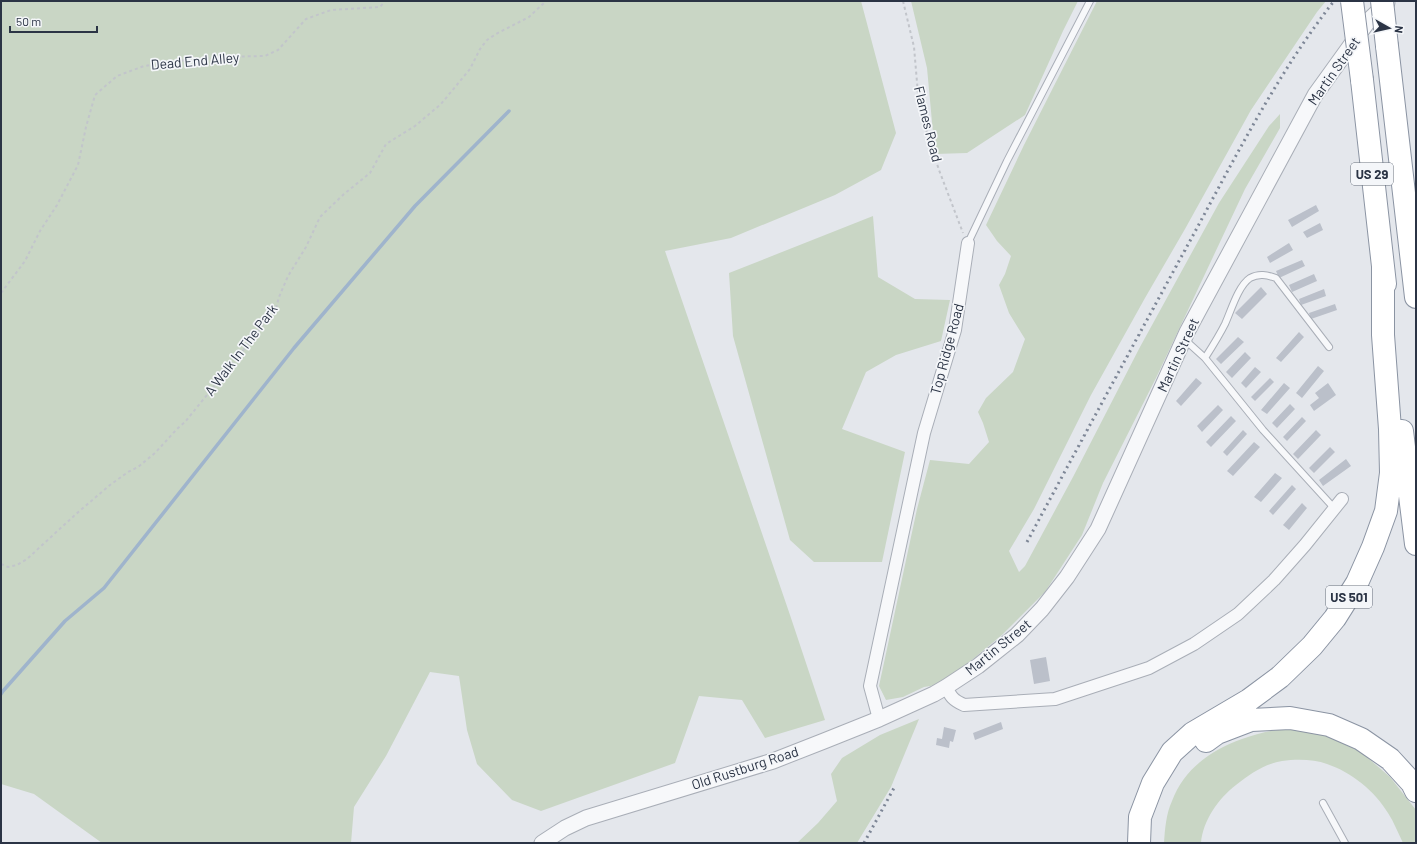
<svg xmlns="http://www.w3.org/2000/svg" width="1417" height="844" font-family="Barlow,sans-serif">
<style>
.green{fill:#c9d6c5}
.lines{fill:none;stroke-linecap:round;stroke-linejoin:round}
.stream{stroke:#9fb4cc;stroke-width:3.5}
.building{fill:#bbc0ca}
.service-casing{stroke:#a9aeb7;stroke-width:8}
.minor-casing{stroke:#a9aeb7;stroke-width:14}
.tertiary-casing{stroke:#a9aeb7;stroke-width:17}
.motorway-casing{stroke:#8b94a3;stroke-width:24}
.path{stroke:#c2c5cb;stroke-width:2;stroke-dasharray:3 3;stroke-linecap:butt}
.service{stroke:#f7f8fa;stroke-width:6}
.minor{stroke:#f7f8fa;stroke-width:12}
.tertiary{stroke:#f7f8fa;stroke-width:15}
.motorway{stroke:#fff;stroke-width:22}
.rail{stroke:#7d8696;stroke-width:3;stroke-dasharray:2 4;stroke-linecap:butt}
.motorway-bridge-casing{stroke:#8b94a3;stroke-width:24;stroke-linecap:butt}
.motorway-bridge{stroke:#fff;stroke-width:22}
.labels{text-anchor:middle;stroke-width:3.5;stroke-linejoin:round;paint-order:stroke}
.shield{fill:#f4f6f9;stroke:#676e7b;stroke-width:1}
.shield-label{font-size:13px;font-weight:bold;fill:#2b3445}
.street-label{font-size:14px;fill:#2b3445;stroke:#f4f6f9}
</style>
<rect width="100%" height="100%" fill="#e4e7ec"/>
<path class="green" d="M 1,1 L 861,1 L 896,133 L 881,170 L 835,195 L 731,238 L 665,251 L 790,615 L 825,720 L 765,738 L 742,700 L 699,696 L 675,763 L 541,811 L 512,800 L 477,764 L 467,730 L 459,676 L 430,672 L 386,756 L 354,807 L 351,843 L 102,843 L 34,794 L 1,784 Z
M 911,1 L 1078,1 L 1063,31 L 1025,115 L 967,153 L 935,154 L 927,68 Z
M 1097,1 L 1326,1 L 1317,12 L 1251,110 L 1185,229 L 1145,298 L 1091,395 L 1034,509 L 1009,551 L 1019,572 L 1025,566 L 1073,477 L 1140,347 L 1219,203 L 1269,126 L 1280,114 L 1280,128 L 1245,189 L 1156,378 L 1103,483 L 1082,535 L 1045,592 L 1002,635 L 956,673 L 937,685 L 924,687 L 903,697 L 886,700 L 879,686 L 917,509 L 930,460 L 969,464 L 989,442 L 983,423 L 978,412 L 986,398 L 1013,372 L 1025,339 L 1009,313 L 999,285 L 1005,274 L 1011,256 L 997,241 L 986,225 L 1024,145 Z
M 873,216 L 878,277 L 915,299 L 950,300 L 941,341 L 896,355 L 866,372 L 842,429 L 905,452 L 882,562 L 814,562 L 790,540 L 733,336 L 729,273 Z
M 919,719 L 891,787 L 857,843 L 797,843 L 818,823 L 837,801 L 831,774 L 842,758 L 880,735 Z
M 1302,729 L 1327,736 L 1361,752 L 1390,777 L 1416,810 L 1416,843 L 1403,843 C 1398,833 1394,822 1388,813 C 1375,791 1351,772 1327,764 C 1314,759 1296,759 1282,761 C 1264,764 1250,774 1236,785 C 1219,798 1203,820 1201,843 L 1164,843 C 1165,829 1166,814 1172,801 C 1184,769 1211,750 1242,739 C 1254,735 1266,731 1278,730 C 1286,729 1294,729 1302,729 Z"/>
<g class="lines">
<path class="stream" d="M 1,694 L 3,691 L 65,621 L 104,588 L 294,348 L 415,206 L 509,111"/>
</g>
<path class="building" d="M 1316,205 L 1319,211 L 1292,227 L 1288,220 Z
M 1320,223 L 1323,230 L 1307,238 L 1303,232 Z
M 1289,243 L 1293,250 L 1270,263 L 1267,257 Z
M 1302,260 L 1305,266 L 1279,278 L 1276,271 Z
M 1314,274 L 1317,281 L 1292,292 L 1289,285 Z
M 1261,287 L 1267,294 L 1242,319 L 1235,313 Z
M 1324,289 L 1326,296 L 1301,305 L 1299,299 Z
M 1335,304 L 1337,310 L 1311,319 L 1309,313 Z
M 1299,332 L 1304,337 L 1281,362 L 1276,358 Z
M 1238,337 L 1244,342 L 1221,364 L 1216,359 Z
M 1245,352 L 1251,358 L 1232,378 L 1226,372 Z
M 1318,366 L 1324,371 L 1302,398 L 1296,393 Z
M 1255,367 L 1261,372 L 1246,388 L 1241,383 Z
M 1196,378 L 1202,383 L 1181,406 L 1176,401 Z
M 1270,378 L 1274,382 L 1255,401 L 1251,397 Z
M 1284,383 L 1290,388 L 1267,414 L 1261,410 Z
M 1328,383 L 1336,395 L 1314,411 L 1310,405 L 1319,398 L 1315,393 Z
M 1290,404 L 1295,409 L 1277,428 L 1272,423 Z
M 1218,405 L 1223,410 L 1202,432 L 1197,426 Z
M 1231,416 L 1236,421 L 1211,447 L 1206,442 Z
M 1302,417 L 1306,421 L 1287,441 L 1283,437 Z
M 1243,430 L 1247,434 L 1227,456 L 1223,452 Z
M 1316,430 L 1321,435 L 1298,459 L 1293,454 Z
M 1254,442 L 1260,447 L 1233,476 L 1227,471 Z
M 1330,447 L 1335,452 L 1314,473 L 1309,468 Z
M 1346,459 L 1351,466 L 1323,486 L 1319,480 Z
M 1275,473 L 1282,478 L 1261,502 L 1254,497 Z
M 1292,485 L 1296,489 L 1273,515 L 1269,511 Z
M 1302,503 L 1307,508 L 1289,530 L 1283,525 Z
M 1046,657 L 1050,681 L 1034,684 L 1030,660 Z
M 1001,722 L 1003,729 L 975,740 L 973,733 Z
M 944,727 L 956,730 L 953,742 L 950,741 L 949,748 L 936,745 L 937,738 L 942,739 Z"/>
<g class="lines">
<defs>
<path id="service" d="M 968,243 L 1007,161 L 1090,1
M 1184,339 L 1205,358 L 1263,430 L 1334,508
M 1205,358 C 1212,347 1219,336 1225,324 C 1231,311 1238,286 1250,278 C 1259,273 1267,275 1276,278 L 1329,347
M 1323,803 L 1345,843"/>
<path id="minor" d="M 946,687 C 951,697 953,700 964,705 L 1055,699 L 1149,668 L 1194,644 L 1238,614 L 1274,580 L 1305,545 L 1342,499
M 879,719 L 870,686 L 924,433 L 955,330 L 968,243"/>
<path id="tertiary" d="M 542,843 L 565,828 L 586,818 L 773,761 L 824,741 L 879,719 L 934,694 L 946,687 L 978,666 L 1017,635 L 1042,609 L 1067,577 L 1098,529 L 1187,332 L 1315,95 L 1369,20 L 1387,3"/>
<path id="motorway" d="M 1387,46 L 1416,297
M 1362,80 L 1385,284
M 1402,431 L 1416,544
M 1206,741 L 1217,733 L 1251,720 L 1290,718 L 1329,725 L 1361,739 L 1390,759 L 1412,783 L 1416,791
M 1139,843 L 1140,817 L 1153,783 L 1172,752 L 1193,733 L 1249,700 L 1280,677 L 1312,646 L 1335,618 L 1357,583 L 1373,547 L 1386,511 L 1391,473 L 1390,429 L 1383,335 L 1383,268"/>
</defs>
<use href="#service" class="service-casing"/>
<use href="#minor" class="minor-casing"/>
<use href="#tertiary" class="tertiary-casing"/>
<use href="#motorway" class="motorway-casing"/>
<path class="path" d="M 903,1 L 914,47 L 918,94 L 927,133 L 939,170 L 963,233
M 1,293 L 25,261 L 40,231 L 57,205 L 78,165 L 86,127 L 95,95 L 117,76 L 144,66 L 177,61 L 218,57 L 265,56 L 278,50 L 306,19 L 331,10 L 380,7 L 385,1
M 1,564 L 8,567 L 17,565 L 27,559 L 76,514 L 110,485 L 128,472 L 138,467 L 155,453 L 177,429 L 185,422 L 241,353 L 276,308 L 279,297 L 288,276 L 306,247 L 320,217 L 344,194 L 370,173 L 386,144 L 415,126 L 441,104 L 470,69 L 480,49 L 487,40 L 496,34 L 529,17 L 546,1"/>
<use href="#service" class="service"/>
<use href="#minor" class="minor"/>
<use href="#tertiary" class="tertiary"/>
<use href="#motorway" class="motorway"/>
<path class="rail" d="M 1027,542 C 1081,441 1136,340 1191,239 C 1235,158 1277,74 1334,1
M 864,843 L 894,788"/>
<defs>
<path id="motorway-bridge" d="M 1352,1 L 1362,80
M 1382,1 L 1387,46"/>
</defs>
<use href="#motorway-bridge" class="motorway-bridge-casing"/>
<use href="#motorway-bridge" class="motorway-bridge"/>
</g>
<g class="labels">
<g class="shield">
<rect x="1351" y="163" width="42" height="22" rx="3"/>
<rect x="1326" y="586" width="46" height="22" rx="3"/>
</g>
<g class="shield-label">
<text x="1372" y="179">US 29</text>
<text x="1349" y="602">US 501</text>
</g>
<g class="street-label">
<text transform="translate(195 61) rotate(-5)" y="5">Dead End Alley</text>
<text transform="translate(1334 71) rotate(-55)" y="5">Martin Street</text>
<text transform="translate(928 124) rotate(76)" y="5">Flames Road</text>
<text transform="translate(947 349) rotate(-75)" y="5">Top Ridge Road</text>
<text transform="translate(241 350) rotate(-53)" y="5">A Walk In The Park</text>
<text transform="translate(1178 355) rotate(-65)" y="5">Martin Street</text>
<text transform="translate(998 647) rotate(-39)" y="5">Martin Street</text>
<text transform="translate(745 768) rotate(-18)" y="5">Old Rustburg Road</text>
</g>
</g>
<rect width="1417" height="844" fill="none" stroke="#2b3445" stroke-width="4"/>
<g transform="translate(1389 28) rotate(98)" stroke="#f4f6f9" stroke-width="3" paint-order="stroke">
<path d="M0-3L7 15L0 10L-7 15Z" fill="#2b3445"/>
<text y="-6" font-size="11" font-weight="bold" text-anchor="middle" fill="#2b3445">N</text>
</g>
<path d="M10 26v6h87v-6" fill="none" stroke="#2b3445" stroke-width="2"/>
<text x="16" y="26" font-size="12" fill="#2b3445" stroke="#f4f6f9" stroke-width="3" paint-order="stroke">50 m</text>
</svg>
